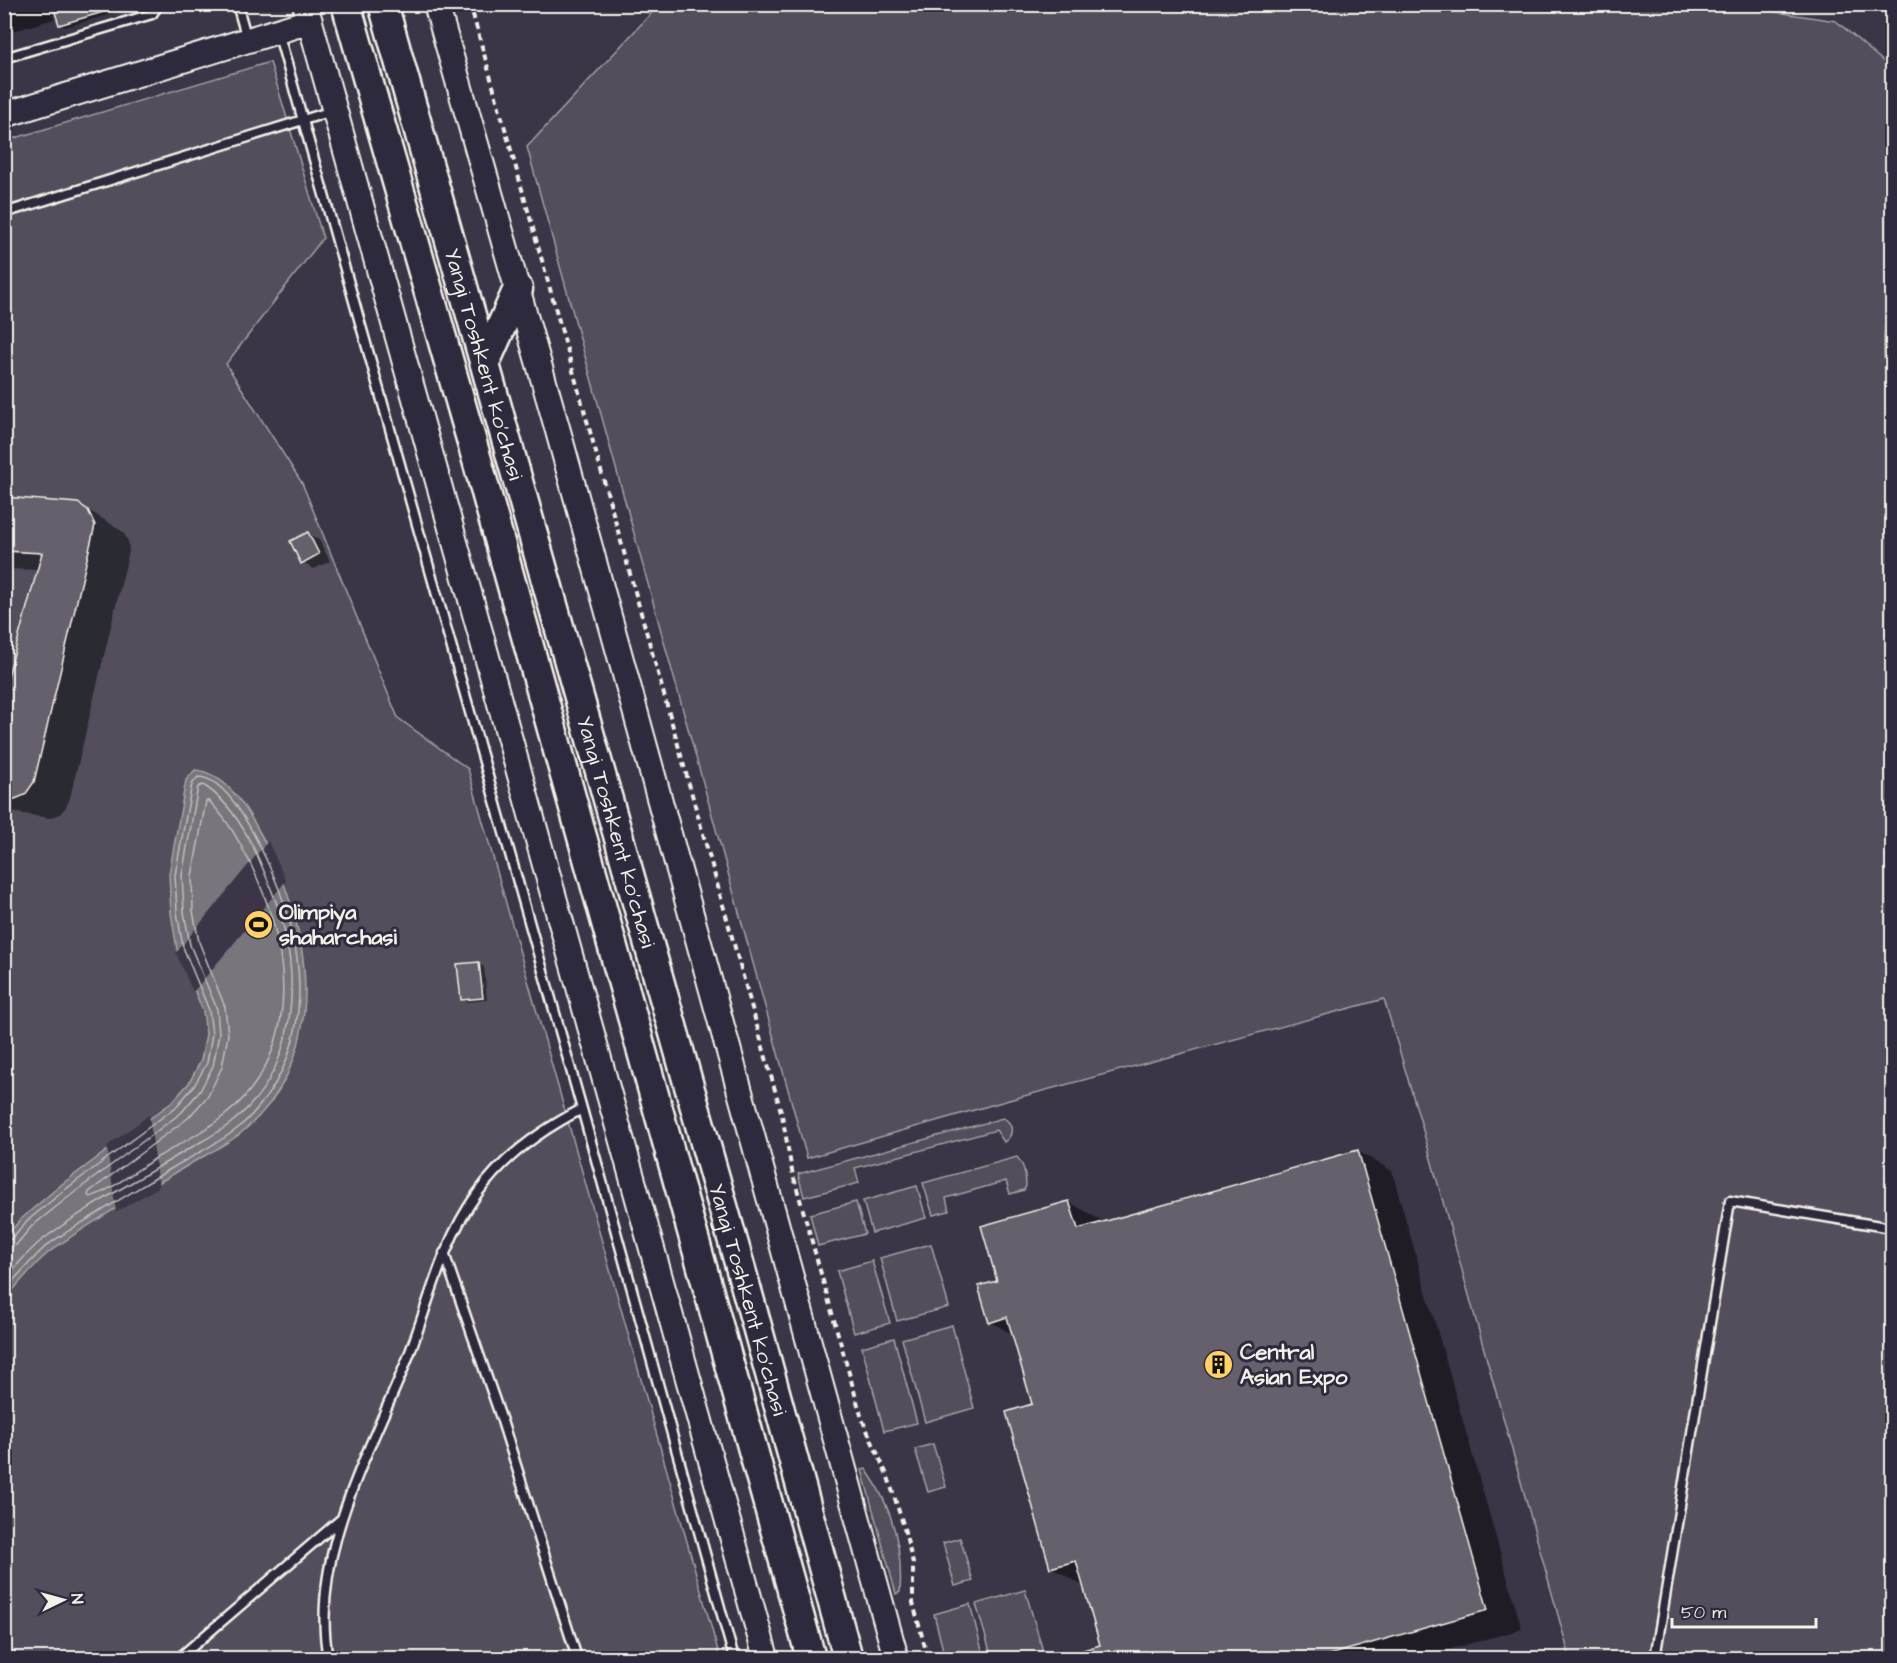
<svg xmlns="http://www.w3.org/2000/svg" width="1897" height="1663" font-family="'Architects Daughter',sans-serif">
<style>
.green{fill:#534e5c;stroke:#a4a0a2;stroke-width:1.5}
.water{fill:#78747b;stroke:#aaa6a7;stroke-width:1.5}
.pier{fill:#3b3647}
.shadow{fill:#0007}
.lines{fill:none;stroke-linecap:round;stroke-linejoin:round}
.shore{stroke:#c2bfbc;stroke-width:1.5}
.building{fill:#65616c;stroke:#f4f1e8;stroke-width:1.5}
.service-casing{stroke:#f4f1e8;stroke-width:13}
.secondary-casing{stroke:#f4f1e8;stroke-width:28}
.trunk-casing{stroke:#f4f1e8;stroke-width:33}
.path{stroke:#f4f1e8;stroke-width:4;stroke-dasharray:6 4.5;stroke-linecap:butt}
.service{stroke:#2f2a3d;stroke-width:8}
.secondary{stroke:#2f2a3d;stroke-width:24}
.trunk{stroke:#2f2a3d;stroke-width:28}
.labels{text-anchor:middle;stroke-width:6;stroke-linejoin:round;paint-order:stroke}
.street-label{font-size:22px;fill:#f4f1e8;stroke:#2f2a3d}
.poi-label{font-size:22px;font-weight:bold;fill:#f4f1e8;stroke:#2f2a3d;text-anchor:start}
</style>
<rect width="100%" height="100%" fill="#3b3647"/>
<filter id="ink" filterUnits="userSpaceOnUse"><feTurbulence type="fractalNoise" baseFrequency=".0167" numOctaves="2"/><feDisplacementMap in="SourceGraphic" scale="12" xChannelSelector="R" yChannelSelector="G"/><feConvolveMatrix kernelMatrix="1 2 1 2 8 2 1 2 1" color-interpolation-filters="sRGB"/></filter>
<g filter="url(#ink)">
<path class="green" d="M 659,5 L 1729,5 L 1836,21 L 1892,69 L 1892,301 C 1876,331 1888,391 1892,426 L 1892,1658 L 1570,1658 L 1421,1123 L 1384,999 L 1009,1100 L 807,1158 L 527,147 Z
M 270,62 L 323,238 L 226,364 L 302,483 L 398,718 L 468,769 L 720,1658 L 5,1658 L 5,141 Z
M 1003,1118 C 1014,1123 1014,1136 1004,1142 L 996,1130 L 855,1168 L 859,1183 L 804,1197 L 798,1174 Z
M 1017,1157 C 1024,1164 1026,1176 1026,1186 L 1024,1190 L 1010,1194 L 1006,1181 L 946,1198 L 949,1211 L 933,1215 L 923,1183 Z
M 917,1186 L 926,1218 L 872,1233 L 863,1201 Z
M 856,1202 L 865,1234 L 818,1246 L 810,1214 Z
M 931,1244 L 949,1307 L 897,1321 L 880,1258 Z
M 872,1261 L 890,1323 L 854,1333 L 837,1271 Z
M 952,1325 L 974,1408 L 925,1422 L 902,1339 Z
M 894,1338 L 917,1423 L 884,1431 L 862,1347 Z
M 933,1444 L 946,1487 L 928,1492 L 915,1449 Z
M 866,1469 C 892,1506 903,1547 900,1592 L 896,1594 L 862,1470 Z
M 960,1538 L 973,1581 L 955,1586 L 943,1543 Z
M 1025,1590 L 1045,1658 L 992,1658 L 976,1604 Z
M 970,1604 L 984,1658 L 945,1658 L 934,1614 Z"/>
<path class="water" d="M 195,770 C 232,773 256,825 271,854 C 315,945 327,1062 241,1133 C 226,1145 207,1154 190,1164 C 144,1192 96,1218 52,1250 C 34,1263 20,1283 5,1299 L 5,1237 L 23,1217 L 62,1184 L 172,1102 L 189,1083 L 201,1060 L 206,1034 L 203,1011 L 177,949 L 171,913 L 169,874 L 186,780 Z"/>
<path class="pier" d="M 268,841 L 286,881 L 193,992 L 176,953 Z
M 149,1115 L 159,1187 L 116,1212 L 107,1146 Z"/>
<path class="shadow" d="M 4,4 L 50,4 L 54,19 L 14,31 L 4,25 Z
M 74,4 L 116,4 L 118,12 L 65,27 L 60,24 Z
M 1851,4 L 1869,4 L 1868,9 Z
M 4,499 L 78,504 L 113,525 L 123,532 L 128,541 L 129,551 L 70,798 L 66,807 L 60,814 L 50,818 L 4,811 L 4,696 L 38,570 L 4,569 Z
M 308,534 L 319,540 L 330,561 L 314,569 L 302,562 Z
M 478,964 L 484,967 L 487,1000 L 467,1002 L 462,999 Z
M 1358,1151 L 1392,1171 L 1522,1629 L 1419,1658 L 1084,1658 L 1102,1646 L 1085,1587 L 1051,1567 L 1034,1406 L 1014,1335 L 990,1322 L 999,1282 L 1069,1202 L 1104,1222 Z"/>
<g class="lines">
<path class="shore" d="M 206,801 L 209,801 C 228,820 239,841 251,865 C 285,935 301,1023 251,1089 C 227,1121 189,1138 156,1158 C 138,1169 109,1192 90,1197 L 88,1195 L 89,1192 L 188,1118 L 208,1096 L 222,1067 L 228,1035 L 225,1007 L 199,942 L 193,911 L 192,876 Z
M 4,1241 L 11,1239 L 27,1221 L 66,1189 L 176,1107 L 194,1086 L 207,1063 L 212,1034 L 209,1010 L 183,947 L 177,912 L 175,875 L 192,784 L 198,777 C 227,777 254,834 265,857 C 309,947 320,1056 238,1128 C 221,1142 192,1156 172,1168 C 146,1184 120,1199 95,1215 C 78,1225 60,1235 45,1247 C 31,1260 18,1276 4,1290
M 4,1248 L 16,1245 L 32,1226 L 71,1195 L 181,1113 L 200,1091 L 213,1066 L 219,1034 L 217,1009 L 190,945 L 184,912 L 182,875 L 198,787 L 203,785 C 240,807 262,864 276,902 C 303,976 298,1071 231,1123 C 217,1134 200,1142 185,1151 C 138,1180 87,1206 42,1240 C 28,1251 17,1266 4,1279"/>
</g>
<path class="building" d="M 69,4 L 114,4 L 114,9 L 59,25 L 54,9 Z
M 4,497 L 78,503 L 88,510 L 95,525 L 34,782 L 25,795 L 15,799 L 4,799 L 4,690 L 42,553 L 4,551 Z
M 308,532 L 319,554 L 301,564 L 290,541 Z
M 479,962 L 483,998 L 461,1000 L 457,964 Z
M 1358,1150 L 1488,1610 L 1315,1659 L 1070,1659 L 1070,1654 L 1100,1645 L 1076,1561 L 1050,1568 L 1006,1412 L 1032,1404 L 1007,1317 L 989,1323 L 978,1286 L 997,1281 L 981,1226 L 1069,1201 L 1078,1229 Z"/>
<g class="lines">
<defs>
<path id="service" d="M 237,4 L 247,39
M 278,32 L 582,1109 L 734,1658
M 4,58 L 152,14 L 159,4
M 4,213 L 332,111
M 444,1253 L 502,1421 L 577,1658
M 179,1658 L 340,1520
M 328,1658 C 309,1555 370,1452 407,1360 C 429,1304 441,1244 477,1194 C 504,1156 541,1130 582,1109
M 1655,1658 L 1730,1201 L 1892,1228"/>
<path id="secondary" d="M 305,4 L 766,1658
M 436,4 L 558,431 L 896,1658
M 4,115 L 310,21"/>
<g id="trunk">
<path d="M 346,4 L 477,460 L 811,1658"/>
<path id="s1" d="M 383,4 L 758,1330 L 848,1658"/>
<path d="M 485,363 L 518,289"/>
</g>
</defs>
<use href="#service" class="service-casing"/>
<use href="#secondary" class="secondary-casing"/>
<use href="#trunk" class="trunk-casing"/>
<path class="path" d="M 470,4 L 782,1115 L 792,1171 L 862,1419 L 888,1477 L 903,1524 L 913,1563 L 913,1603 L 928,1658"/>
<use href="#service" class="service"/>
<use href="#secondary" class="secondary"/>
<use href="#trunk" class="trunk"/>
</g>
</g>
<defs>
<symbol id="stadium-disc" viewBox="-11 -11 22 22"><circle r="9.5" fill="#ffd166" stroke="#2f2a3d"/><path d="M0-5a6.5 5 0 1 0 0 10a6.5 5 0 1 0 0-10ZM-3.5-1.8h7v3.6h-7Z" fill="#111"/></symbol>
<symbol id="building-disc" viewBox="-11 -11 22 22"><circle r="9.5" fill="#ffd166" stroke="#2f2a3d"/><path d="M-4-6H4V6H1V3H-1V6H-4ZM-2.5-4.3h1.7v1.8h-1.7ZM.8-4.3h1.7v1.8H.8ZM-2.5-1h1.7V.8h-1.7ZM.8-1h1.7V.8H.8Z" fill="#111"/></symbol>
</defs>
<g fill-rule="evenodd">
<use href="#stadium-disc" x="242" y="908" width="33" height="33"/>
<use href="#building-disc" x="1202" y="1348" width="33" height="33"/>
</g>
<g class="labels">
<g class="street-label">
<text dy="8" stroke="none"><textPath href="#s1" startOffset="374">Yangi Toshkent ko‘chasi</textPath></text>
<text dy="8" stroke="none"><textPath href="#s1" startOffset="860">Yangi Toshkent ko‘chasi</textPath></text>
<text dy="8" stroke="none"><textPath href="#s1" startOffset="1346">Yangi Toshkent ko‘chasi</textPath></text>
</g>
<g class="poi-label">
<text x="279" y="919">Olimpiya<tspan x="279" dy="25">shaharchasi</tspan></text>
<text x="1240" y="1359">Central<tspan x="1240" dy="25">Asian Expo</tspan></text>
</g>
</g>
<rect width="1897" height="1663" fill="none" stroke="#2f2a3d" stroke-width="24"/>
<rect x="12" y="12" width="1873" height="1639" fill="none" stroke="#f4f1e8" stroke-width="2" filter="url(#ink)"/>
<g transform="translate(63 1600) rotate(85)" stroke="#2f2a3d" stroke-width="4.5" paint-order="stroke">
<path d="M0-4.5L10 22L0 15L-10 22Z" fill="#f4f1e8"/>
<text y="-9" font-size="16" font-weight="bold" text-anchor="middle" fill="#f4f1e8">N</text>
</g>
<path d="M1672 1618v9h144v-9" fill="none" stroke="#f4f1e8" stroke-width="3"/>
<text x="1681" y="1618" font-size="18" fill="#f4f1e8" stroke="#2f2a3d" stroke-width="4.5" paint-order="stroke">50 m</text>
</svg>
